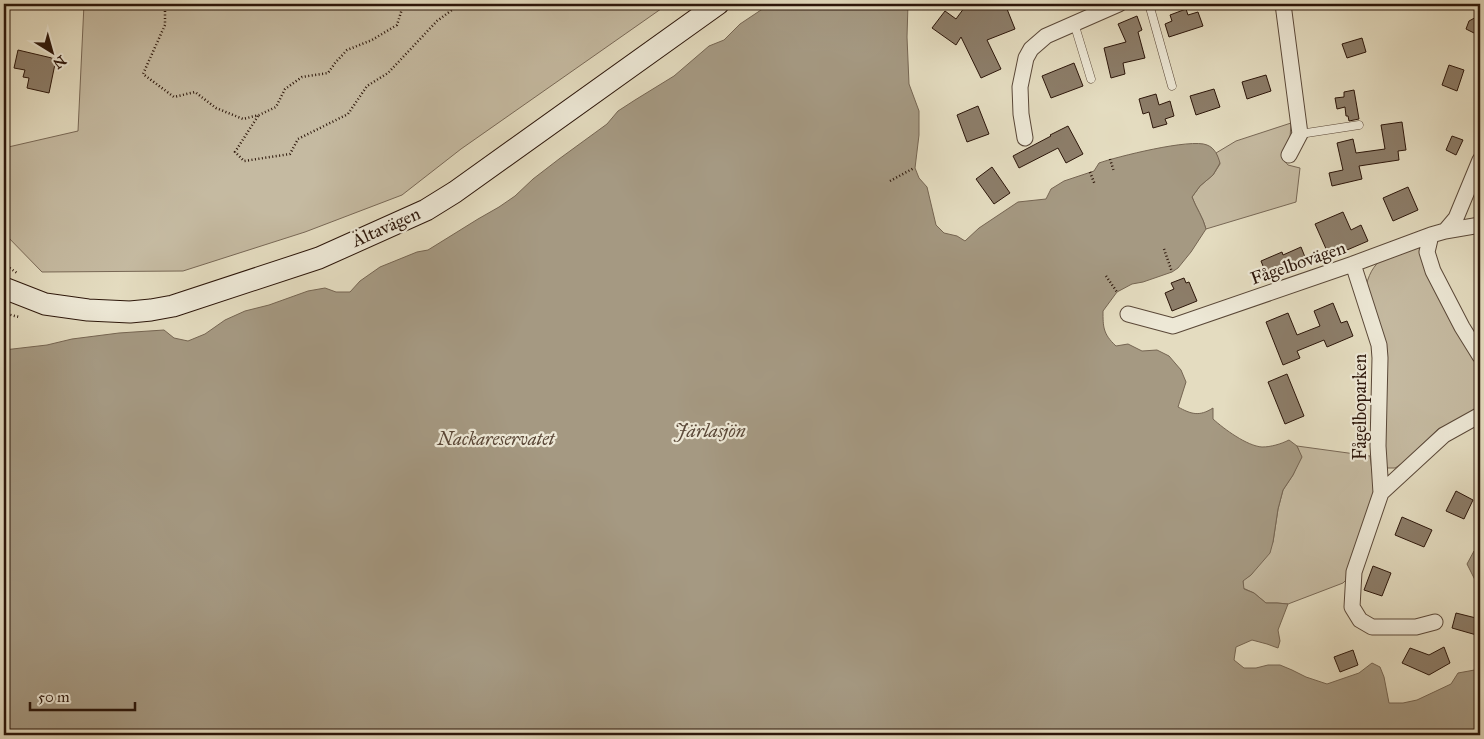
<svg xmlns="http://www.w3.org/2000/svg" width="1484" height="739" font-family="'IM FELL Great Primer',serif">
<style>
.green{fill:#c5baa1;stroke:#786856}
.water{fill:#a59982;stroke:#756552}
.building{fill:#8c7d69;stroke:#2c160a}
.lines{fill:none;stroke-linecap:round;stroke-linejoin:round}
.lane-casing{stroke:#5a4838;stroke-width:9}
.street-casing{stroke:#5a4838;stroke-width:17}
.secondary-casing{stroke:#2c160a;stroke-width:23}
.path{stroke:#2c160a;stroke-width:2.5;stroke-dasharray:1 2.5;stroke-linecap:butt}
.lane{stroke:#ede8d6;stroke-width:8}
.street{stroke:#ede8d6;stroke-width:15}
.secondary{stroke:#ede8d6;stroke-width:21}
.labels{text-anchor:middle;stroke-width:4.5;stroke-linejoin:round;paint-order:stroke}
.street-label{font-size:18px;fill:#2c160a;stroke:#ede8d6}
.park-label{font-size:18px;font-style:italic;fill:#5a4737;stroke:#ede8d6}
.water-label{font-size:19px;font-style:italic;fill:#5c4a3a;stroke:#ede8d6}
</style>
<rect width="100%" height="100%" fill="#e4dcc0"/>
<filter id="stains"><feTurbulence type="fractalNoise" baseFrequency=".004" numOctaves="4"/><feColorMatrix values="0 0 0 0 .2 0 0 0 0 .09 0 0 0 0 .02 0 0 0 .5 -.17"/></filter>
<radialGradient id="worn" r=".72"><stop offset=".6" stop-color="#630" stop-opacity="0"/><stop offset="1" stop-color="#630" stop-opacity=".3"/></radialGradient>
<path class="green" d="M 84,4 L 668,4 L 461,149 L 402,195 L 305,232 L 183,271 L 42,272 L 4,233 L 4,148 L 78,131 Z
M 1291,123 L 1290,138 L 1283,159 L 1288,165 L 1300,168 L 1296,202 L 1206,229 C 1203,217 1196,208 1192,197 L 1200,186 L 1213,175 L 1220,164 L 1216,153 L 1236,141 Z
M 1420,244 L 1431,279 L 1480,364 L 1480,410 L 1438,429 L 1403,463 L 1395,468 L 1388,468 L 1383,464 L 1366,286 C 1374,254 1392,255 1420,244 Z
M 1297,446 L 1370,456 L 1374,485 L 1373,495 L 1350,576 L 1343,583 L 1288,604 L 1277,603 L 1266,603 L 1254,593 L 1243,588 L 1243,580 L 1251,575 L 1273,542 L 1278,509 L 1283,490 L 1293,475 L 1301,457 Z"/>
<path class="water" d="M 770,4 L 908,4 L 907,37 L 909,84 L 919,111 L 919,135 L 915,168 L 919,178 L 927,187 L 936,225 L 944,233 L 957,236 L 965,241 L 979,228 L 1018,202 L 1046,199 L 1051,189 L 1064,181 L 1094,171 L 1099,163 C 1116,157 1191,138 1207,145 C 1215,148 1218,156 1220,163 L 1213,175 L 1200,186 L 1192,197 C 1196,208 1203,217 1206,229 L 1191,252 L 1178,268 L 1172,272 L 1143,282 L 1132,284 L 1117,292 L 1103,311 C 1103,327 1103,334 1116,346 L 1128,344 L 1142,351 L 1157,350 L 1169,356 L 1181,370 L 1186,382 L 1178,407 C 1191,414 1199,417 1213,408 L 1213,419 C 1224,429 1247,446 1262,447 C 1271,447 1281,444 1289,440 L 1297,446 L 1302,457 L 1293,475 L 1283,490 L 1278,509 L 1273,542 L 1270,553 L 1251,575 L 1243,581 L 1244,589 L 1254,593 L 1266,603 L 1277,603 L 1288,604 L 1278,630 L 1280,641 L 1278,648 L 1267,644 L 1252,640 L 1236,647 L 1234,660 L 1244,668 L 1256,668 L 1268,665 L 1280,665 L 1292,670 L 1306,677 L 1327,684 L 1359,673 L 1372,663 L 1380,667 L 1384,677 L 1389,703 L 1403,703 L 1417,700 L 1451,684 L 1458,673 L 1480,669 L 1480,735 L 4,735 L 4,350 L 47,345 L 72,339 L 119,333 L 164,330 L 174,338 L 188,341 L 205,334 L 225,320 L 245,311 L 269,305 L 308,291 L 325,288 L 336,292 L 350,292 L 360,281 L 380,267 L 417,252 L 428,250 L 478,219 L 499,207 L 515,196 L 533,179 L 559,159 L 607,124 L 618,111 L 635,100 L 674,76 L 709,46 L 724,40 L 740,24 Z
M 1480,548 L 1480,583 L 1476,582 L 1467,564 L 1474,551 Z"/>
<path class="building" d="M 967,4 L 999,4 L 1007,9 L 1015,29 L 987,40 L 1001,69 L 981,78 L 961,37 L 956,45 L 932,28 L 945,11 L 956,19 Z
M 1186,9 L 1188,15 L 1198,12 L 1203,26 L 1169,37 L 1165,24 L 1172,21 L 1170,15 Z
M 1480,15 L 1480,36 L 1466,29 L 1469,21 Z
M 1137,16 L 1142,30 L 1138,32 L 1145,58 L 1123,63 L 1125,74 L 1111,78 L 1104,48 L 1126,42 L 1118,24 Z
M 1362,38 L 1366,52 L 1347,58 L 1342,44 Z
M 18,50 L 56,59 L 49,93 L 27,88 L 29,78 L 23,77 L 25,70 L 14,68 Z
M 1074,63 L 1083,86 L 1051,98 L 1042,76 Z
M 1449,65 L 1464,70 L 1457,91 L 1442,85 Z
M 1266,75 L 1271,91 L 1247,99 L 1242,82 Z
M 1214,89 L 1220,107 L 1196,115 L 1190,96 Z
M 1354,90 L 1359,119 L 1349,121 L 1348,116 L 1346,116 L 1345,107 L 1337,109 L 1335,98 L 1344,97 L 1344,92 Z
M 1156,94 L 1159,105 L 1170,101 L 1174,116 L 1165,119 L 1167,124 L 1153,128 L 1149,112 L 1143,114 L 1139,99 Z
M 978,106 L 989,134 L 967,142 L 957,115 Z
M 1402,122 L 1406,150 L 1398,151 L 1399,160 L 1359,166 L 1362,179 L 1332,186 L 1329,173 L 1343,170 L 1337,143 L 1353,139 L 1356,153 L 1385,149 L 1381,125 Z
M 1068,126 L 1083,154 L 1066,163 L 1058,148 L 1019,168 L 1013,156 L 1051,136 L 1050,135 Z
M 1452,136 L 1463,140 L 1456,155 L 1446,150 Z
M 992,167 L 1010,193 L 994,204 L 976,179 Z
M 1408,187 L 1418,210 L 1393,221 L 1383,198 Z
M 1343,212 L 1351,230 L 1361,225 L 1368,241 L 1340,253 L 1338,246 L 1327,251 L 1315,224 Z
M 1301,247 L 1307,262 L 1289,270 L 1288,267 L 1267,276 L 1261,261 L 1282,252 L 1283,255 Z
M 1184,278 L 1186,283 L 1189,282 L 1197,301 L 1172,311 L 1165,293 L 1174,289 L 1171,283 Z
M 1333,303 L 1341,323 L 1347,321 L 1353,336 L 1327,347 L 1324,340 L 1297,351 L 1300,358 L 1283,365 L 1266,322 L 1288,313 L 1297,335 L 1320,326 L 1314,311 Z
M 1287,374 L 1304,416 L 1285,424 L 1268,382 Z
M 1456,491 L 1473,500 L 1464,519 L 1446,511 Z
M 1402,517 L 1432,530 L 1424,547 L 1395,535 Z
M 1373,566 L 1391,573 L 1382,596 L 1364,590 Z
M 1456,613 L 1480,619 L 1480,636 L 1452,628 Z
M 1444,647 L 1450,663 L 1429,675 L 1402,663 L 1410,648 L 1429,655 Z
M 1353,650 L 1358,665 L 1340,672 L 1334,657 Z"/>
<g class="lines">
<defs>
<path id="lane" d="M 1149,4 L 1172,86
M 1074,23 L 1091,79
M 1300,134 L 1359,125"/>
<path id="street" d="M 1283,4 L 1300,134 L 1289,155
M 1025,138 L 1021,114 L 1020,87 L 1026,58 L 1031,49 L 1046,36 L 1119,4
M 1445,231 L 1456,218 L 1480,160
M 1431,235 L 1427,252 L 1433,271 L 1462,327 L 1480,356
M 1353,264 L 1379,345 L 1380,358 L 1378,446 L 1381,493 L 1444,435 L 1480,415
M 1128,314 L 1173,326 L 1353,264 L 1431,235 L 1445,231 L 1480,225
M 1381,493 L 1354,572 L 1352,607 L 1360,620 L 1372,627 L 1416,627 L 1435,622"/>
<path id="secondary" d="M 4,288 L 45,304 L 88,310 L 130,312 L 151,310 L 173,306 L 319,258 L 426,210 L 455,192 L 718,4"/>
</defs>
<use href="#lane" class="lane-casing"/>
<use href="#street" class="street-casing"/>
<use href="#secondary" class="secondary-casing"/>
<path class="path" d="M 165,4 L 165,25 L 143,74 L 174,97 L 195,92 L 216,108 L 243,119 L 259,115 L 276,107 L 285,89 L 302,77 L 328,73 L 335,63 L 347,50 L 372,40 L 397,25 L 402,9 L 407,4
M 258,116 L 235,152 L 244,161 L 290,154 L 298,139 L 348,114 L 367,86 L 388,73 L 437,21 L 460,4
M 1110,159 L 1114,172
M 1090,172 L 1095,185
M 890,181 L 914,168
M 1164,249 L 1172,272
M 4,264 L 17,273
M 1106,276 L 1117,292
M 4,312 L 7,314 L 10,309
M 7,314 L 19,317"/>
<use href="#lane" class="lane"/>
<use href="#street" class="street"/>
<use href="#secondary" class="secondary"/>
</g>
<g class="labels">
<g class="street-label">
<text transform="translate(386 227) rotate(-24)" y="6">Ältavägen</text>
<text transform="translate(1298 263) rotate(-19)" y="6">Fågelbovägen</text>
<text transform="translate(1360 407) rotate(-90)" y="6">Fågelboparken</text>
</g>
<g class="park-label">
<text x="496" y="445">Nackareservatet</text>
</g>
<g class="water-label">
<text x="710" y="437">Järlasjön</text>
</g>
</g>
<rect width="1484" height="739" fill="none" stroke="#e4dcc0" stroke-width="20"/>
<rect x="5" y="5" width="1474" height="729" fill="none" stroke="#2c160a" stroke-width="2.5"/>
<rect x="10" y="10" width="1464" height="719" fill="none" stroke="#2c160a"/>
<g transform="translate(52 52) rotate(143)" stroke="#ede8d6" stroke-width="4" paint-order="stroke">
<path d="M0-4L9 19L0 12L-9 19Z" fill="#2c160a"/>
<text y="-8" font-size="14" font-weight="bold" text-anchor="middle" fill="#2c160a">N</text>
</g>
<path d="M30 702v8h105v-8" fill="none" stroke="#2c160a" stroke-width="2.5"/>
<text x="38" y="702" font-size="15" fill="#2c160a" stroke="#ede8d6" stroke-width="4" paint-order="stroke">50 m</text>
<rect width="100%" height="100%" filter="url(#stains)"/>
<rect width="100%" height="100%" fill="url(#worn)"/>
</svg>
